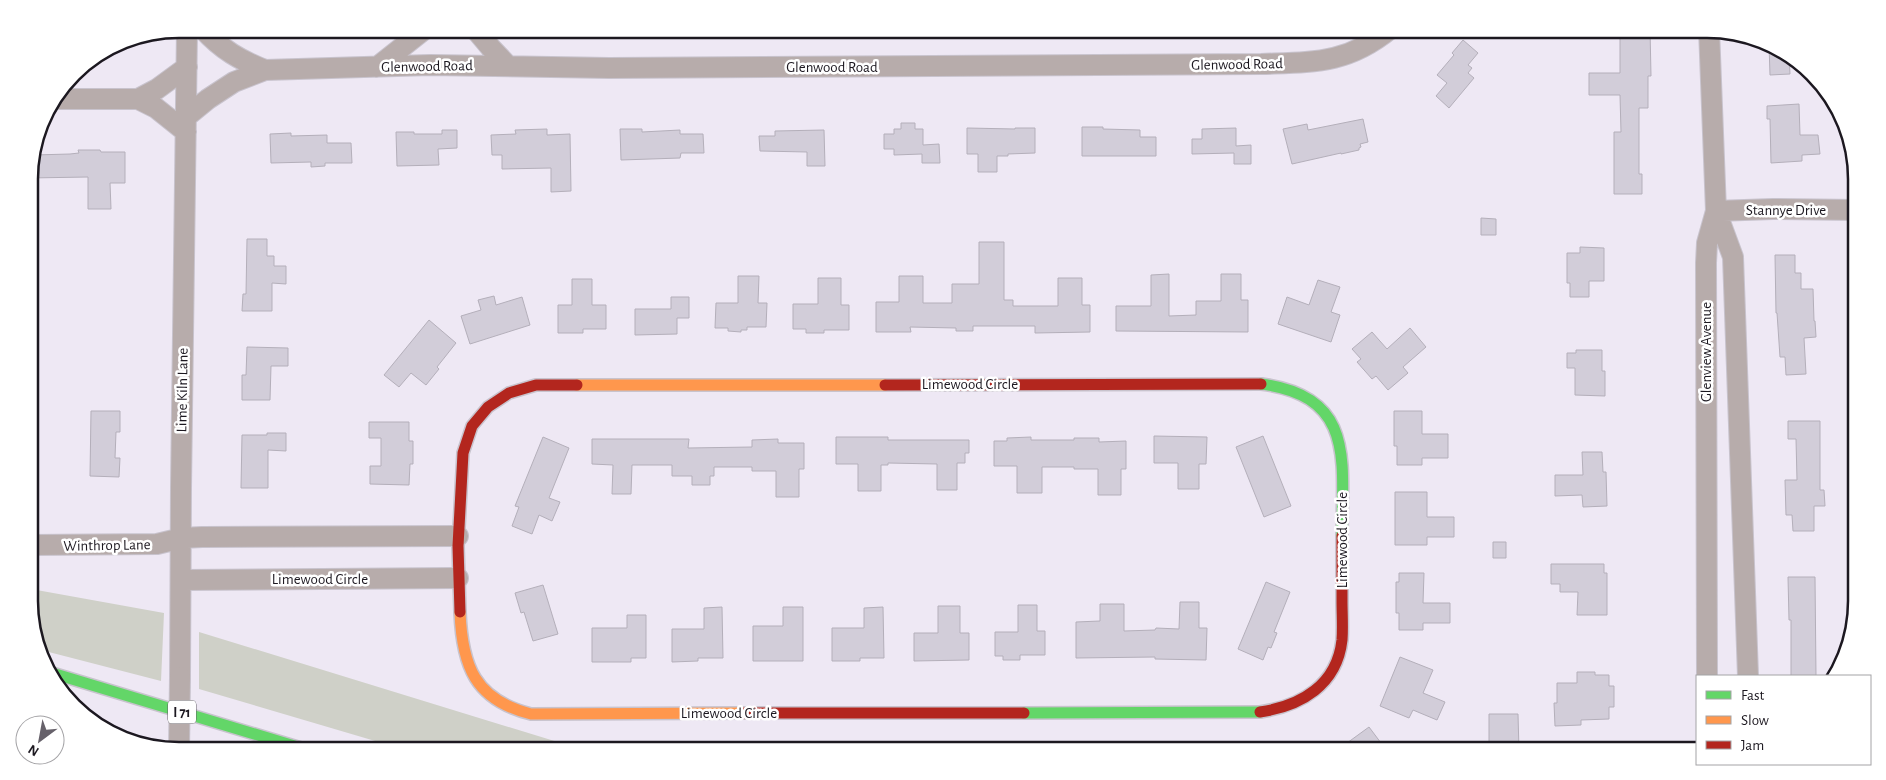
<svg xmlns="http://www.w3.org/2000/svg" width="1886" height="780" font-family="'Alegreya Sans',sans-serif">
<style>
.green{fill:#cfd0c8}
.building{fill:#d2cdd9;stroke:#b4afba}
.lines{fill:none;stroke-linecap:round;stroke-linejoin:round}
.street-casing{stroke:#c8c3cd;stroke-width:22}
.fast-casing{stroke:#c8c3cd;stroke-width:14}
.slow-casing{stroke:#c8c3cd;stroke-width:14}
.jam-casing{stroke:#c8c3cd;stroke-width:14}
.street{stroke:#b7acab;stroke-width:20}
.fast{stroke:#63d668;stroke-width:11}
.slow{stroke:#ff974d;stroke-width:11}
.jam{stroke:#b3261e;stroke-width:11}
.street-bridge-casing{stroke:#c8c3cd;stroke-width:22;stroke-linecap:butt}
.street-bridge{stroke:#b7acab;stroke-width:20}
.labels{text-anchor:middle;stroke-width:5;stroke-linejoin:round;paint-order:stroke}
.shield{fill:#fff;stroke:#605d63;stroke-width:1}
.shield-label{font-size:14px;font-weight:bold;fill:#1c1820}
.street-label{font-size:15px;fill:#1c1820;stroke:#fff}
.rim{fill:none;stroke:#1c1820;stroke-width:2.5}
</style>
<rect width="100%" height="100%" fill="#eee8f4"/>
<path class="green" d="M 31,589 L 164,613 L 161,681 L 41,650 L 32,630 Z
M 199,632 L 587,751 L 409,751 L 199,689 Z"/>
<path class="building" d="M 1620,29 L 1650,29 L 1651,76 L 1648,76 L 1648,108 L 1639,108 L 1639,174 L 1642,174 L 1642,194 L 1614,194 L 1614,132 L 1621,132 L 1620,95 L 1589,95 L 1589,73 L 1620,73 Z
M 1463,40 L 1478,53 L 1468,65 L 1472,68 L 1468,73 L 1474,78 L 1449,108 L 1436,96 L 1447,83 L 1437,75 L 1454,55 L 1452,53 Z
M 1769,44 L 1789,55 L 1790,74 L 1770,75 Z
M 1799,104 L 1800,135 L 1818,135 L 1820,154 L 1802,155 L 1802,161 L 1771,163 L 1770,119 L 1767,119 L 1767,106 Z
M 1363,119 L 1368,142 L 1360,144 L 1361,147 L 1359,148 L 1359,150 L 1341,154 L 1341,153 L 1292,164 L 1283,129 L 1307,124 L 1308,130 Z
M 901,123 L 915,123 L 915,129 L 923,129 L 923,145 L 939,144 L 940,163 L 922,163 L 922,154 L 894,155 L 894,149 L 884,149 L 884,134 L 894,134 L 894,129 L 901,129 Z
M 1082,127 L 1103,127 L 1103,129 L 1140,130 L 1140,137 L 1156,137 L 1156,156 L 1082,156 Z
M 967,128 L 1015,129 L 1015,128 L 1035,128 L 1035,153 L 1008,154 L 1008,156 L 997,156 L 997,172 L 978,172 L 978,154 L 967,154 Z
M 1236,128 L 1236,146 L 1251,145 L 1251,164 L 1234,164 L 1234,153 L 1192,154 L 1192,139 L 1202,139 L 1202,129 Z
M 547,129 L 547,135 L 570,134 L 571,191 L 551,192 L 551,168 L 502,169 L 502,155 L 492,155 L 491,135 L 516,134 L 515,130 Z
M 620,129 L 642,129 L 642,132 L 680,130 L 680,134 L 703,134 L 704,153 L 681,153 L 680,158 L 621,160 Z
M 442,130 L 457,130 L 457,148 L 438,149 L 439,165 L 397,166 L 396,132 L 414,132 L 414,134 L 442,134 Z
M 824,130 L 825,166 L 807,166 L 807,152 L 760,151 L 759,136 L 775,136 L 775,131 Z
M 291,133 L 291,136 L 327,135 L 327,143 L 351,143 L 352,163 L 325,163 L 325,166 L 311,167 L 311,162 L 271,163 L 270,134 Z
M 78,150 L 100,150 L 101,152 L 125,152 L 125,183 L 110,183 L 111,209 L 88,209 L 88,177 L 29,178 L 29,168 L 33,155 L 70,154 L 79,153 Z
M 1481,218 L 1496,219 L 1496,235 L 1481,235 Z
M 247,239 L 267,239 L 267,256 L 274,256 L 274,266 L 286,266 L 286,284 L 272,283 L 272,311 L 242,311 L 243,294 L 246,294 Z
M 979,242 L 1004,242 L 1004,300 L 1013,300 L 1013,306 L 1058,306 L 1058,278 L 1082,278 L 1082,305 L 1090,305 L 1090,332 L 1035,333 L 1035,326 L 973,326 L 973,331 L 956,331 L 956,328 L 910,327 L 911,332 L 876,332 L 876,302 L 899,302 L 899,276 L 923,276 L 923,303 L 952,303 L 952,284 L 979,284 Z
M 1580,247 L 1604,248 L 1604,281 L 1589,281 L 1589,297 L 1570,297 L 1570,283 L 1567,283 L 1567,253 L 1580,253 Z
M 1775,255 L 1795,255 L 1795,273 L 1801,273 L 1801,289 L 1813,289 L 1814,321 L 1815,321 L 1816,337 L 1804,338 L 1806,374 L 1786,375 L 1785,357 L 1780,357 L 1777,313 L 1776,313 Z
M 1169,274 L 1169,316 L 1196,315 L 1196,301 L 1221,301 L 1221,274 L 1241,274 L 1241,300 L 1248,300 L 1248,332 L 1116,331 L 1116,306 L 1151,306 L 1151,275 Z
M 738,276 L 759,276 L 758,303 L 767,303 L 766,327 L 747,327 L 747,330 L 741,330 L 741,332 L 728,331 L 728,328 L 715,328 L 716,303 L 738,303 Z
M 818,278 L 841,278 L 841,305 L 849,305 L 849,330 L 824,330 L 824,333 L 806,333 L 806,329 L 793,329 L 793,304 L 818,304 Z
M 572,279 L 592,279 L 592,305 L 606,305 L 606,329 L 583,329 L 583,333 L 558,333 L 558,305 L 572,305 Z
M 1318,280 L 1340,287 L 1331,312 L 1340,315 L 1331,342 L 1278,324 L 1287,297 L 1309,305 Z
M 494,296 L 496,305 L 522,297 L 530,325 L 470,344 L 461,316 L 481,310 L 478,300 Z
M 671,297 L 689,297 L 689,318 L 677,318 L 677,334 L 635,335 L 635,309 L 671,309 Z
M 429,320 L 456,343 L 437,367 L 439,369 L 426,385 L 411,373 L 399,387 L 384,375 Z
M 1410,328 L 1426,347 L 1403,367 L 1408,373 L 1388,390 L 1376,376 L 1372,379 L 1357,362 L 1361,359 L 1352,349 L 1372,332 L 1387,349 Z
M 247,347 L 288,348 L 288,366 L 271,366 L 270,400 L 242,400 L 242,375 L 246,375 Z
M 1576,350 L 1602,350 L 1602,371 L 1605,371 L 1605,396 L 1575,395 L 1575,368 L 1567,368 L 1567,353 L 1576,353 Z
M 91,411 L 120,411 L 120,432 L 116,432 L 115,458 L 120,458 L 119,477 L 90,476 Z
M 1394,411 L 1422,411 L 1422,434 L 1448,434 L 1448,458 L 1422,458 L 1422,465 L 1397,465 L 1397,446 L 1394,446 Z
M 1788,421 L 1820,421 L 1820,490 L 1824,490 L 1825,506 L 1814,506 L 1814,531 L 1793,531 L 1792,515 L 1786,515 L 1785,480 L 1797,480 L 1796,439 L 1788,439 Z
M 369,422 L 409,422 L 409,441 L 413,441 L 413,464 L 410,464 L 409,485 L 370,484 L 370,466 L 381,466 L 381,438 L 369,438 Z
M 267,433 L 286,433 L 286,451 L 268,450 L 268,488 L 241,488 L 242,435 L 267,435 Z
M 1154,436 L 1207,437 L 1206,464 L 1199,464 L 1199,489 L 1178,489 L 1178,463 L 1154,463 Z
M 1263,436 L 1291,506 L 1264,517 L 1236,447 Z
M 543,437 L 569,448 L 549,498 L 560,502 L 552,521 L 539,515 L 532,534 L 512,526 L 519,507 L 515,506 Z
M 836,437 L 888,437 L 888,440 L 969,440 L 969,453 L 965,453 L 965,463 L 957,463 L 957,490 L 937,490 L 937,464 L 888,463 L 888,465 L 881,465 L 881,491 L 858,491 L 858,464 L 836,464 Z
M 1031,437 L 1031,440 L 1074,440 L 1074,438 L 1099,438 L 1099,442 L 1126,441 L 1126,469 L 1121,469 L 1121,495 L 1098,495 L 1098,469 L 1074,469 L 1074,467 L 1042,467 L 1042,493 L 1017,493 L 1017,466 L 994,466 L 994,441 L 1007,441 L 1007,438 Z
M 592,439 L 689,439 L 688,448 L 752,447 L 752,440 L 778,439 L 778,443 L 804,443 L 804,469 L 799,469 L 799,497 L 776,497 L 776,471 L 752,471 L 752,467 L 714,467 L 714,476 L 710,476 L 710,485 L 692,485 L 692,476 L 672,476 L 672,465 L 632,465 L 631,494 L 612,494 L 613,465 L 592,464 Z
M 1582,452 L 1602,452 L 1603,472 L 1606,472 L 1607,506 L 1583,507 L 1582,495 L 1555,496 L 1555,475 L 1583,475 Z
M 1395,492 L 1427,492 L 1427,517 L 1454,517 L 1454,537 L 1427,537 L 1427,545 L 1395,545 Z
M 1493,542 L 1506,542 L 1506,558 L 1493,558 Z
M 1551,564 L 1604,564 L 1604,573 L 1607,573 L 1607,615 L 1577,615 L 1578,592 L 1560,592 L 1560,584 L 1551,584 Z
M 1399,573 L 1424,573 L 1423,603 L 1450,603 L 1450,623 L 1423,623 L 1423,630 L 1399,630 L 1399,613 L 1396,613 L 1396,582 L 1399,582 Z
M 1788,577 L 1815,577 L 1816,676 L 1791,676 L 1791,620 L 1789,620 Z
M 1266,582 L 1290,592 L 1274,632 L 1277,633 L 1271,648 L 1268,647 L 1263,660 L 1238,649 Z
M 543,585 L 558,634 L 533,641 L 524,612 L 521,613 L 515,593 Z
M 1180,602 L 1199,602 L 1199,628 L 1207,628 L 1206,660 L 1155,659 L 1155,657 L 1076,658 L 1076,622 L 1100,621 L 1100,604 L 1124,604 L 1124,631 L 1155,630 L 1156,628 L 1179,629 Z
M 1018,605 L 1037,605 L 1037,631 L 1045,631 L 1045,655 L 1020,655 L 1020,660 L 1003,660 L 1003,656 L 995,656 L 995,632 L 1018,632 Z
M 938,606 L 960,606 L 960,633 L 969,633 L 969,660 L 914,661 L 914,633 L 938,633 Z
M 722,607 L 723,658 L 698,658 L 698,661 L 672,662 L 672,629 L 704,629 L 704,608 Z
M 783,607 L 803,607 L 803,661 L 753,661 L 753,626 L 783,626 Z
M 883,607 L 884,658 L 860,658 L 860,661 L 832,661 L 832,628 L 864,628 L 864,608 Z
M 627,615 L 646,615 L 646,658 L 631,658 L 631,662 L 592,662 L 592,628 L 627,628 Z
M 1400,657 L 1433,670 L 1423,693 L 1445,702 L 1437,720 L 1413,710 L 1409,718 L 1380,706 Z
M 1577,672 L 1595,672 L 1595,675 L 1609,675 L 1609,686 L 1614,686 L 1614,707 L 1609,707 L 1609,719 L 1581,720 L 1581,725 L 1555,726 L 1554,703 L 1557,703 L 1557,683 L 1577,683 Z
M 1489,714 L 1518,714 L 1519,751 L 1489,750 Z
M 1369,727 L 1387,751 L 1336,751 Z"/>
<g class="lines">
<defs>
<path id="street" d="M 203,29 C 222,50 240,60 265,70
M 475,29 L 491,48 L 508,66
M 377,67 L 425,29
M 54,99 L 138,99 L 156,108 L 186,132
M 138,99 L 157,89 L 187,67
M 186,117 L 208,99 L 234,82 L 265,70 L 430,65 L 609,68 L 1261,64 C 1314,62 1347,64 1390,29
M 1716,211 L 1733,257 L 1748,676
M 1716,211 L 1773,209 L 1856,210
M 31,545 L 157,544 L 182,538 L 202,537 L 458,536
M 182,580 L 458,578
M 1707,676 L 1706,263 L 1707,243 L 1716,211 L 1709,29
M 180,677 L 181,488 L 187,29"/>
<path id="fast" d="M 1261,384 C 1356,396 1342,462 1342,536
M 52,673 L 311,751
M 1024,713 L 1260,712"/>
<path id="slow" d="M 577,385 L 885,385
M 460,612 C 462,666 475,700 531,714 L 742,713"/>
<path id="jam" d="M 885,385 L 1261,384
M 460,612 L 458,546 L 463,453 L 472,426 L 488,407 L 509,393 L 536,385 L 577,385
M 1260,712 C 1301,706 1337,685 1342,640 C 1343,627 1342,614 1342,601 C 1342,579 1342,558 1342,536
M 742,713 L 1024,713"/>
</defs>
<use href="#street" class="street-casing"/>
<use href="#fast" class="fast-casing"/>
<use href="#slow" class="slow-casing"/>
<use href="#jam" class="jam-casing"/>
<use href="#street" class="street"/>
<use href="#fast" class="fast"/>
<use href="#slow" class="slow"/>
<use href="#jam" class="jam"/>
<defs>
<path id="street-bridge" d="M 179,751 L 180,677"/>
</defs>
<use href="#street-bridge" class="street-bridge-casing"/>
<use href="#street-bridge" class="street-bridge"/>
</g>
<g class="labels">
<rect class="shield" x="168" y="700.5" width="28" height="23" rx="4"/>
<g class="shield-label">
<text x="182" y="717">I 71</text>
</g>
<g class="street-label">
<text transform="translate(1237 64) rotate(-1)" y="5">Glenwood Road</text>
<text transform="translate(427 66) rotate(-1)" y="5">Glenwood Road</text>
<text x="832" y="72">Glenwood Road</text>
<text x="1786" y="215">Stannye Drive</text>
<text transform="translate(1706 352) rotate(-90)" y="5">Glenview Avenue</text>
<text x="970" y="389">Limewood Circle</text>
<text transform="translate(182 390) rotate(-89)" y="5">Lime Kiln Lane</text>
<text transform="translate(1342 540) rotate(-90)" y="5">Limewood Circle</text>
<text transform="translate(107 545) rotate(-1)" y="5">Winthrop Lane</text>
<text x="320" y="584">Limewood Circle</text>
<text x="729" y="718">Limewood Circle</text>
</g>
</g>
<path d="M0 0H1886V780H0ZM179 38H1707A141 141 0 0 1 1848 179V601A141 141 0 0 1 1707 742H179A141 141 0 0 1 38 601V179A141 141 0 0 1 179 38Z" fill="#fff" fill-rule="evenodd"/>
<path class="rim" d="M179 38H1707A141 141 0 0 1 1848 179V601A141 141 0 0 1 1707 742H179A141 141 0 0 1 38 601V179A141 141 0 0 1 179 38Z"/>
<rect x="1696" y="675" width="175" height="90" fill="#ffffff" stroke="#a4a3a6"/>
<rect x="1706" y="691" width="25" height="8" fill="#63d668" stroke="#a4a3a6"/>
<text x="1741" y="700" font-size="15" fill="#1c1820">Fast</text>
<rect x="1706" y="716" width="25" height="8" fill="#ff974d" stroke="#a4a3a6"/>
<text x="1741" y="725" font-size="15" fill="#1c1820">Slow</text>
<rect x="1706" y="741" width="25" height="8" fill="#b3261e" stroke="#a4a3a6"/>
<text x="1741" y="750" font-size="15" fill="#1c1820">Jam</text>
<g transform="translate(40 740) rotate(212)"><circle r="24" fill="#ffffff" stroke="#a4a3a6"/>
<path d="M0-4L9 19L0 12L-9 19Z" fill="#66616a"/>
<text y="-8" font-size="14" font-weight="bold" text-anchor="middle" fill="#1c1820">N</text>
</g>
</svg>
